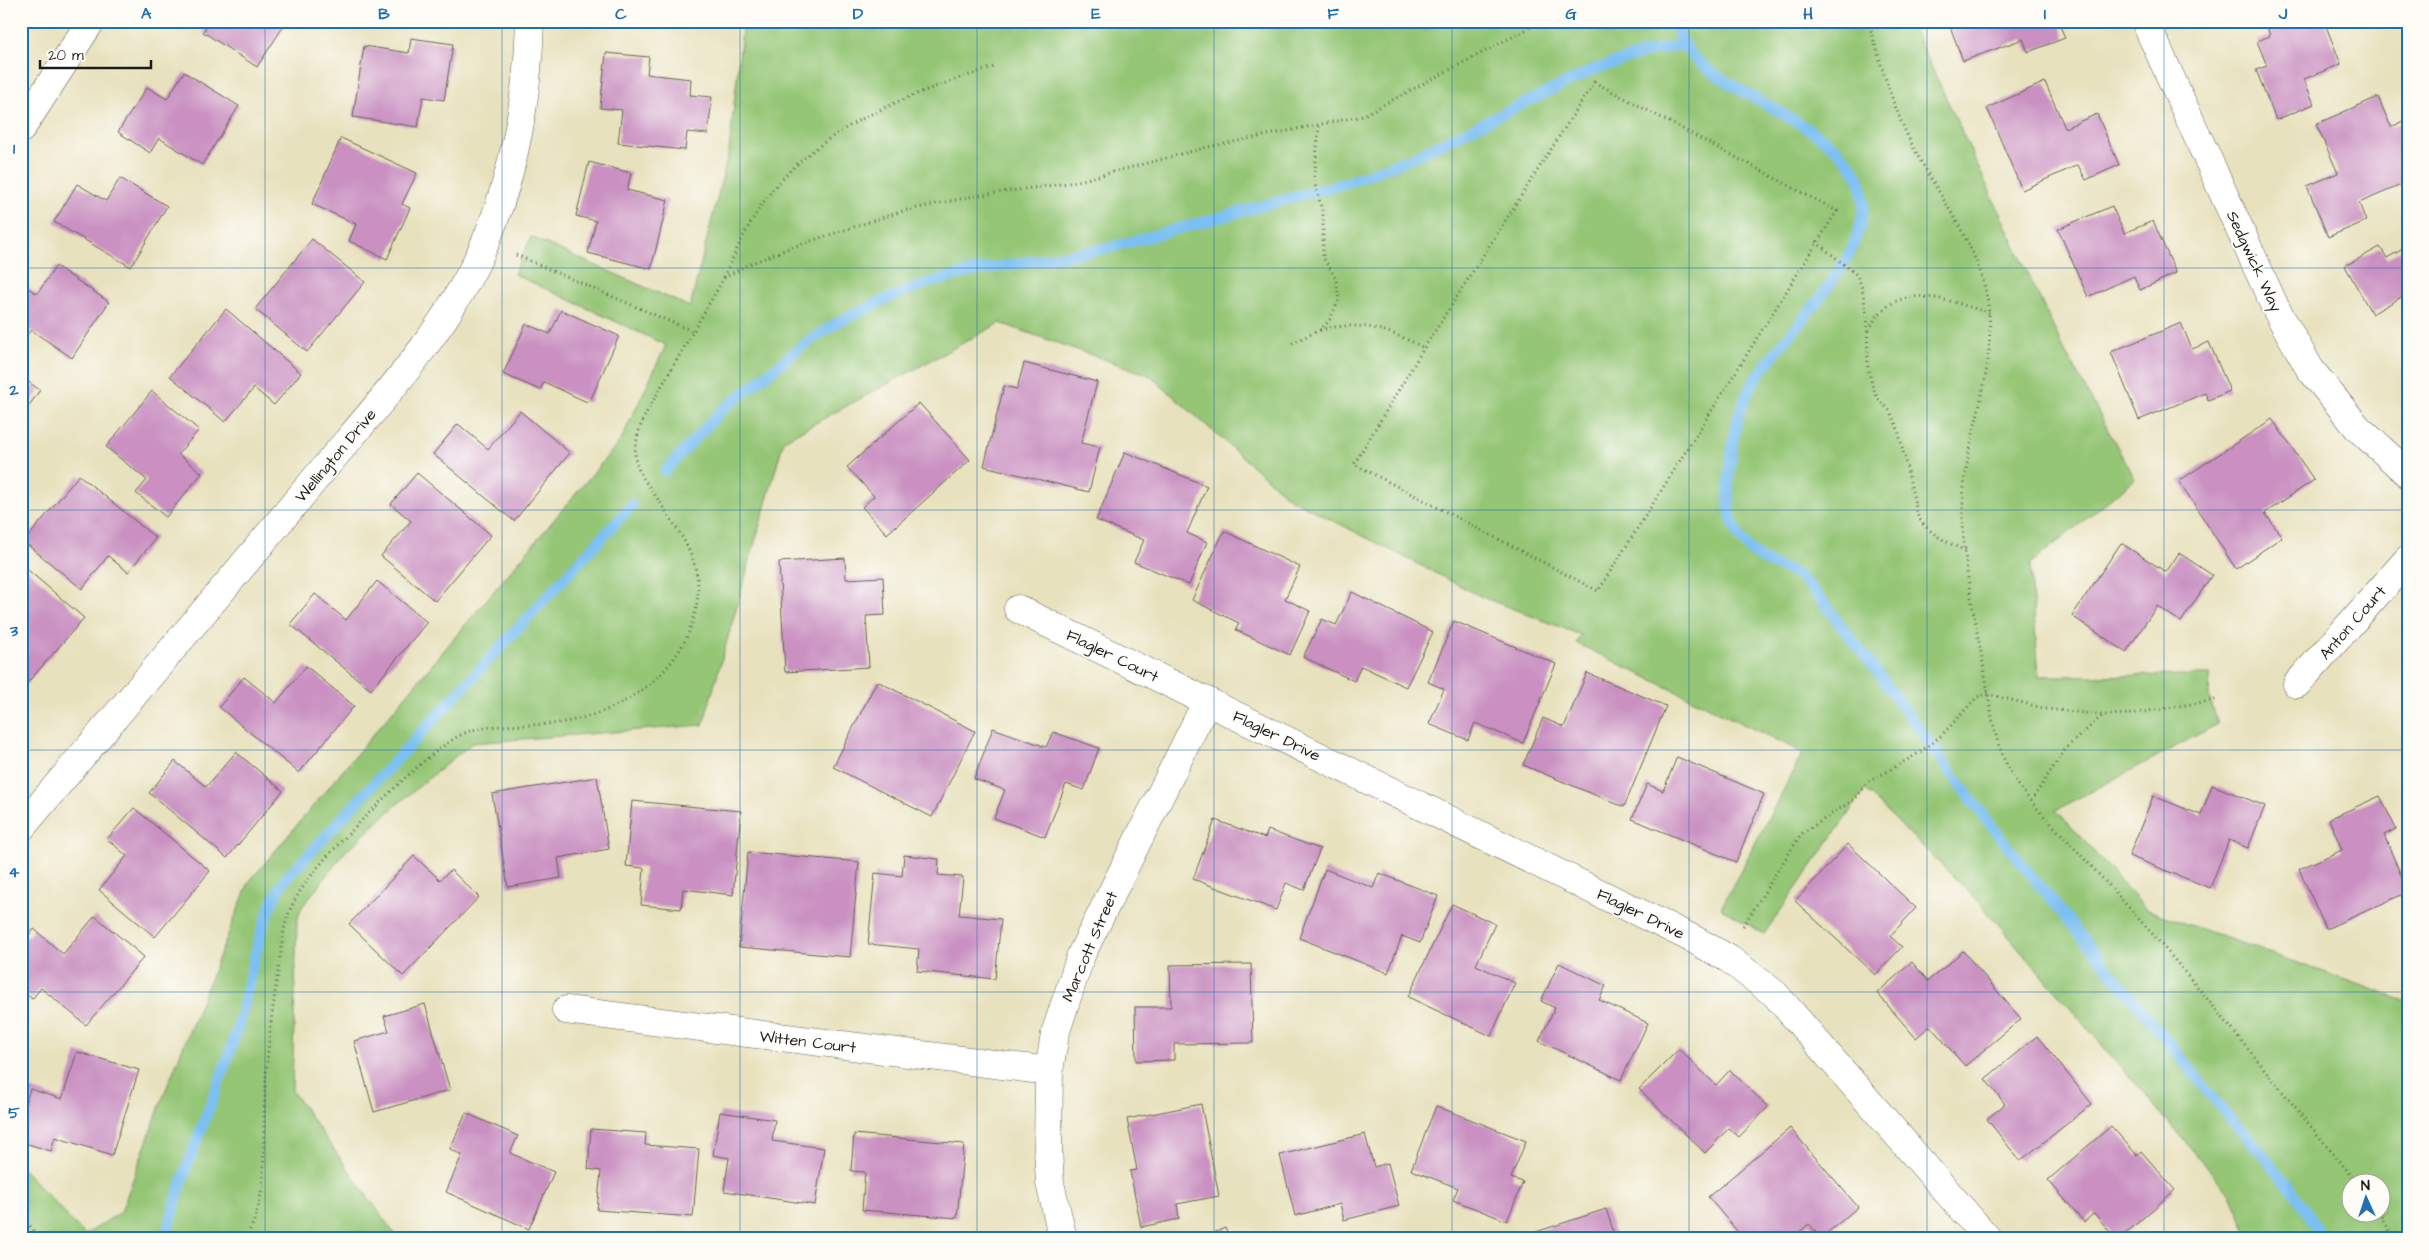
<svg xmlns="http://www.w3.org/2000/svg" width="2429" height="1260" font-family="'Architects Daughter',sans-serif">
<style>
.green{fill:#94c676;stroke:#587149;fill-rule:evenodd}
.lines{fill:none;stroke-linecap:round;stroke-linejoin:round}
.stream{stroke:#7cbff2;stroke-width:11}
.building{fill:#c990c1}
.minor-casing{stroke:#636154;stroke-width:29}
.path{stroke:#636154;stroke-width:3;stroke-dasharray:1 4;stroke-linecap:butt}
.minor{stroke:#fff;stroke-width:28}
.grid{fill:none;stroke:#1f6fb2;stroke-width:1;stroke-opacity:0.55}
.labels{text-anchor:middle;stroke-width:4;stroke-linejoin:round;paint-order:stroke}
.street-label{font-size:16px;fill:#1c1c1c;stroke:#fdfcf7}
.neatline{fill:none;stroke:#1f6fb2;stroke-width:2}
.grid-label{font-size:16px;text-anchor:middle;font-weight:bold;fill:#1f6fb2}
</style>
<rect width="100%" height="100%" fill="#fdfcf7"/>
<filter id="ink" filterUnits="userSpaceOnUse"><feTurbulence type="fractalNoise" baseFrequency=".02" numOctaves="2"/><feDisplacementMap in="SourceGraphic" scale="10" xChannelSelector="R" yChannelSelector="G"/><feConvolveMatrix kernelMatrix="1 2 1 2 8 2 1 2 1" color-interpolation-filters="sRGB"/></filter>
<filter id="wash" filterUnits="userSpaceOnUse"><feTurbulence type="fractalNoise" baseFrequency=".0096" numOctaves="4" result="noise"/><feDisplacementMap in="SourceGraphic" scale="20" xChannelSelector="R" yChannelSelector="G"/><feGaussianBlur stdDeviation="1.12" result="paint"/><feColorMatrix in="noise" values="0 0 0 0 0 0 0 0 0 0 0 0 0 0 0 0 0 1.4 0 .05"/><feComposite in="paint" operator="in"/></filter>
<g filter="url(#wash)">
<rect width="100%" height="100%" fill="#e8e1bd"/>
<path class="green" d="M 743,21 L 1910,21 L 2063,348 L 2135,479 L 2030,564 L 2039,676 L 2210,675 L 2209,696 L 2218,724 L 2056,810 L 2147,910 L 2408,1002 L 2408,1239 L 2250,1239 L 2230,1194 L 1979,902 L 1865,790 L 1764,934 L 1721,908 L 1803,753 L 1576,643 L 1581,635 L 1482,597 L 1289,498 L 1149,375 L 1000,323 L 784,440 L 703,725 L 472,743 L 395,806 L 343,854 L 302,907 L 297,921 L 292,1091 L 398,1239 L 21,1239 L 21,1167 L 85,1235 L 121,1212 L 165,1092 L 249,882 L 621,440 L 666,345 L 514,274 L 531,237 L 690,307 L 729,151 ZM 2352,1182 L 2382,1182 L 2382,1212 L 2352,1212 Z"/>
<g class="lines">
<path class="stream" d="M 1673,22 C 1679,34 1683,47 1693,56 C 1734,98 1843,130 1860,182 C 1883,249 1785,331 1753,383 C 1737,409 1733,437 1730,466 C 1728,485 1726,510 1735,528 C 1742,545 1757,558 1774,565 C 1781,569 1789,569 1795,574 C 1816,588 1831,614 1847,633 C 1904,705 1955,782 2013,853 C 2081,936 2150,1019 2217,1103 C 2239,1129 2263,1154 2284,1180 C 2299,1199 2311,1219 2324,1239
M 665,471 L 721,411 L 805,344 L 838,322 L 884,300 L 921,285 L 969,272 L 1108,248 L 1349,182 L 1411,158 L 1593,70 L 1644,53 L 1683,44
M 165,1239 C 172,1217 177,1194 185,1173 C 202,1124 223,1077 238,1026 C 252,978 256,926 283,882 L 632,505"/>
</g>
<g id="blocks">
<path class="building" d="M 210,21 L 287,21 L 257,67 L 203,32 Z
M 624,21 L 693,21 L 693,23 L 624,25 Z
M 1948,21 L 2058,21 L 2065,38 L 2028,52 L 2023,39 L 1963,61 Z
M 2265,21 L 2324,21 L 2341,64 L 2304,79 L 2314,104 L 2276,120 L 2256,70 L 2267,66 L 2257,41 L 2270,36 Z
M 411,38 L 453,44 L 444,100 L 423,97 L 418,127 L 353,117 L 364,46 L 409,53 Z
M 606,53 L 649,57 L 647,74 L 691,79 L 690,95 L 712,97 L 708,134 L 687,132 L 685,150 L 618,143 L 622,110 L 600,108 Z
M 184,72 L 239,106 L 202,165 L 159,138 L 150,153 L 118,132 L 147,87 L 167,99 Z
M 2045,82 L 2065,128 L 2097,114 L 2119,165 L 2086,180 L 2078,165 L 2022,190 L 1987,108 Z
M 2378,97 L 2391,127 L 2406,120 L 2408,124 L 2408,182 L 2359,203 L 2366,221 L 2328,237 L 2307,186 L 2338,173 L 2316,124 Z
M 341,138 L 417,173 L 402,204 L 410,208 L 387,259 L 349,241 L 356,224 L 312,204 Z
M 589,162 L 631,173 L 627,190 L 668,200 L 651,269 L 588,253 L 596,221 L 576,216 Z
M 120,178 L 167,206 L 131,267 L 54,222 L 77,184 L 106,201 Z
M 2112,206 L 2124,233 L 2153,221 L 2176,273 L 2140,290 L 2134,276 L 2088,297 L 2058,229 Z
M 312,239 L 365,282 L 307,352 L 255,309 Z
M 2408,246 L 2408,300 L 2405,295 L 2372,314 L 2345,266 L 2380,247 L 2387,258 Z
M 56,266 L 109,302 L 72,358 L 31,330 L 21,341 L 21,283 L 37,294 Z
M 226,309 L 301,373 L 274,405 L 254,388 L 225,422 L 170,376 Z
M 561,310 L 619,336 L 589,403 L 544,382 L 540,390 L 503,374 L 526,324 L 550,334 Z
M 2181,323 L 2192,349 L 2209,342 L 2230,391 L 2208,400 L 2205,393 L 2139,420 L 2111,352 Z
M 1024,363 L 1097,382 L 1081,443 L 1100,447 L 1089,492 L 984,466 L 1004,386 L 1017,389 Z
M 21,377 L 40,390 L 21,417 Z
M 152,391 L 199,430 L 178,454 L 202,473 L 166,517 L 136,493 L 147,480 L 106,447 Z
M 919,403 L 970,460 L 887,534 L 862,507 L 874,496 L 847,467 Z
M 520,411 L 570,453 L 514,521 L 433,454 L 458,424 L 488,449 Z
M 2272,419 L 2314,480 L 2265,513 L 2282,537 L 2236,569 L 2179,481 Z
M 1125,452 L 1207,486 L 1187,533 L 1207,542 L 1189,585 L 1134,562 L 1144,540 L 1096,520 Z
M 417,473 L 491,535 L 435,601 L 381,556 L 411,521 L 391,504 Z
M 79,475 L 156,538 L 128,572 L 108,556 L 82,589 L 24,542 Z
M 1224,531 L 1300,567 L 1285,599 L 1310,611 L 1290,655 L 1236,630 L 1239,623 L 1192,600 Z
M 2121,543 L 2166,572 L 2179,553 L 2212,575 L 2181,622 L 2157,606 L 2126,652 L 2072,616 Z
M 845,558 L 846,579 L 883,577 L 885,615 L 866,616 L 869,667 L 785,672 L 779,562 Z
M 21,564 L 84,618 L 24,687 L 21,685 Z
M 377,581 L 427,622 L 371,690 L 290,624 L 315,594 L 346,620 Z
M 1352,592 L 1433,632 L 1406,687 L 1361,666 L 1354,681 L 1303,657 L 1322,619 L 1336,625 Z
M 1454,621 L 1556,664 L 1523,743 L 1475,723 L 1468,740 L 1429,724 L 1444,689 L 1428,682 Z
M 306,666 L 354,706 L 299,773 L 219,707 L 244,677 L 276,703 Z
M 1587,673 L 1666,706 L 1624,807 L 1523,765 L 1543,718 L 1564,727 Z
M 877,681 L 975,731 L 932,817 L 833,767 Z
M 993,728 L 1046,747 L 1053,732 L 1099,748 L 1084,790 L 1066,784 L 1045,837 L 994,818 L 1005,790 L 974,779 Z
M 236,752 L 283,791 L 227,858 L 149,793 L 175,761 L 206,787 Z
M 1677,757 L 1764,794 L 1736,862 L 1632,819 L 1647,784 L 1663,791 Z
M 597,777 L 609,849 L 558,858 L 561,878 L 508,887 L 492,794 Z
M 2212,785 L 2265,806 L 2248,848 L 2229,840 L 2210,888 L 2129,856 L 2153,796 L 2201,815 Z
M 2380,796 L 2396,829 L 2384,835 L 2408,892 L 2326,929 L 2299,869 L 2342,850 L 2329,819 Z
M 632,801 L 741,811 L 733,895 L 683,889 L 681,909 L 641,905 L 644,868 L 626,866 Z
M 134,808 L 210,871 L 155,937 L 99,890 L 127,856 L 107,839 Z
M 1215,820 L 1265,838 L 1268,830 L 1320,849 L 1304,890 L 1286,883 L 1276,910 L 1193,879 Z
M 1848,844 L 1916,908 L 1890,936 L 1902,947 L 1875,975 L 1795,901 Z
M 748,852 L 859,862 L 850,957 L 739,947 Z
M 904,855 L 939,859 L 938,875 L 963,877 L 959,915 L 1001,919 L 995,979 L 917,971 L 919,949 L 868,944 L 875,873 L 902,876 Z
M 414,856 L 440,880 L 451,870 L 479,897 L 403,976 L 349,924 Z
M 1325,869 L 1373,888 L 1379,873 L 1438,896 L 1420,943 L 1402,936 L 1388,973 L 1299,938 Z
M 1452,904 L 1495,924 L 1476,965 L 1515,983 L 1491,1036 L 1408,997 Z
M 95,916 L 144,957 L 86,1025 L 41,988 L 32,999 L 21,990 L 21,944 L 34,929 L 63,954 Z
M 1963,951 L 2021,1019 L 1965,1066 L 1930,1026 L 1916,1038 L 1877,993 L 1912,962 L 1928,981 Z
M 1559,963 L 1606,986 L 1599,1000 L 1648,1023 L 1621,1080 L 1539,1041 L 1555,1008 L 1541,1001 Z
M 1251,964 L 1253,1043 L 1174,1044 L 1174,1060 L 1136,1061 L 1135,1007 L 1171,1007 L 1170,965 Z
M 425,1004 L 450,1090 L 374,1112 L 354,1041 L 389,1031 L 384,1016 Z
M 2037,1036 L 2092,1104 L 2020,1161 L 1987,1119 L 2005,1104 L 1985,1079 Z
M 1679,1049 L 1716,1085 L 1730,1070 L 1768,1107 L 1739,1137 L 1729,1128 L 1705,1153 L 1639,1089 Z
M 77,1052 L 139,1070 L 112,1155 L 55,1137 L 51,1151 L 21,1142 L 21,1118 L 30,1089 L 62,1099 Z
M 1201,1104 L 1219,1196 L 1177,1204 L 1179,1219 L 1141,1227 L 1130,1171 L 1137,1170 L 1127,1119 Z
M 1436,1106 L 1526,1141 L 1511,1178 L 1523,1182 L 1507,1221 L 1453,1200 L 1458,1188 L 1411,1170 Z
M 720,1112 L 775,1120 L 772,1141 L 824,1148 L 815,1205 L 724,1191 L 729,1158 L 713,1155 Z
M 466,1113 L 518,1136 L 510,1153 L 554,1172 L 529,1229 L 446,1192 L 462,1155 L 450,1149 Z
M 2111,1126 L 2137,1155 L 2141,1151 L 2175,1190 L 2119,1239 L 2116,1239 L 2094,1213 L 2084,1222 L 2048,1180 Z
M 1790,1128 L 1858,1207 L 1821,1238 L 1809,1224 L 1791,1239 L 1744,1239 L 1708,1197 Z
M 591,1129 L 646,1133 L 645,1145 L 699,1149 L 693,1217 L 597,1210 L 601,1171 L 588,1169 Z
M 854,1134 L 964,1144 L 957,1218 L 862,1210 L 865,1172 L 851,1171 Z
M 1365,1134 L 1374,1167 L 1388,1163 L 1399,1206 L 1344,1220 L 1340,1204 L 1295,1216 L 1280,1155 Z
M 1606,1209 L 1616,1239 L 1535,1239 L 1533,1233 Z
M 1225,1228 L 1230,1239 L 1200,1239 Z"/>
</g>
</g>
<g filter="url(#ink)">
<use href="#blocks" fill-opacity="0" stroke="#636154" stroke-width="1"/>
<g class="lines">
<defs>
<path id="minor" d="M 2145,21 L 2276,309 L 2310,369 L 2357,427 L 2408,474
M 21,129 L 91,21
M 1018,609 L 1693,939 L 1729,959 L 1775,994 L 1988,1239
M 2297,684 L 2408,559
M 21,828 C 119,712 218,596 315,479 C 377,405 448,331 486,241 C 515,171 528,97 530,21
M 566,1010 L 1049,1071
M 1063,1239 L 1050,1183 L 1048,1150 L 1049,1071 L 1055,1034 L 1081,955 L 1207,701"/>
</defs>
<use href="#minor" class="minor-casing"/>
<path class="path" d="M 1868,21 C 1879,57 1889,94 1904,128 C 1931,190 1984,245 1989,314 C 1994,371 1972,422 1965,478 C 1957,540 1973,607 1984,669 C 1990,701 1992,736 2007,765 C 2020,793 2044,816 2065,838 C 2090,865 2116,893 2141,921 C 2216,1006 2284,1096 2357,1182
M 1594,82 L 1837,211 L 1598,591 L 1354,464 L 1424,348 Z
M 1816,242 L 1857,275 L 1862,288 L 1867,315 L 1868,367 L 1873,389 L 1878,399 L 1890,411 L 1898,429 L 1918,517 C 1930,535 1947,542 1966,551
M 516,255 L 692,331
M 724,277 C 736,251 748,224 765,200 C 820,125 910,94 994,67
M 1320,330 C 1361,320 1388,329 1424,348
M 1869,330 C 1894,277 1946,300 1989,313
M 1292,343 L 1320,330 L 1329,321 L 1339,300 L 1336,279 L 1323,257 L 1323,214 L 1314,180 L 1319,126
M 2031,801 L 2066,748 L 2103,715
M 1743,926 L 1801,834 L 1855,799 L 1867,783 L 1919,753 L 1942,735 L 1977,697 L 1988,694 L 2047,709 L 2103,715 L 2131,714 L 2216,700
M 2380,1212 L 2393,1239
M 21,1214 L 40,1239
M 245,1239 C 267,1203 263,1163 264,1123 C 265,1069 271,1013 280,960 C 282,945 283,927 289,912 C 304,877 337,846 363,819 C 387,795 436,745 467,732 C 486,724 527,726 548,724 C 604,720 665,688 688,634 C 713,573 687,544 655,495 C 648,485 639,474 636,462 C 633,445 639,430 645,415 L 724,278 L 745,266 L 789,248 L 903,211 L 974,196 L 1075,182 L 1208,147 L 1362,116 L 1542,21"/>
<use href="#minor" class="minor"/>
</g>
</g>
<path class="grid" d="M 265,21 L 265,1239M 502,21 L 502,1239M 740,21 L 740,1239M 977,21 L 977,1239M 1214,21 L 1214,1239M 1452,21 L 1452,1239M 1689,21 L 1689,1239M 1927,21 L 1927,1239M 2164,21 L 2164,1239M 21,268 L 2408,268M 21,510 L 2408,510M 21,750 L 2408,750M 21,992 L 2408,992"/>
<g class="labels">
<g class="street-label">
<text transform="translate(2255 261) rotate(65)" y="6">Sedgwick Way</text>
<text transform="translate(335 455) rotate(-50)" y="6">Wellington Drive</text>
<text transform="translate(2352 622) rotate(-49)" y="6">Anton Court</text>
<text transform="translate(1113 655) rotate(26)" y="6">Flagler Court</text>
<text transform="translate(1277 735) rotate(26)" y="6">Flagler Drive</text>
<text transform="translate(1641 913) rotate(26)" y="6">Flagler Drive</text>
<text transform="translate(1089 946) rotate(-67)" y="6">Marcott Street</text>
<text transform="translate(808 1041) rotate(7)" y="6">Witten Court</text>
</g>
</g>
<rect width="2429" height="1260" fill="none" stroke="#fdfcf7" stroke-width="55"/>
<g transform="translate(2366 1198) rotate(357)"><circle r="24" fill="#fdfcf7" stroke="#a3a29f"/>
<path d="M0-4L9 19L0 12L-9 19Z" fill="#1f6fb2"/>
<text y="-8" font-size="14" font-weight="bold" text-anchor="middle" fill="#1c1c1c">N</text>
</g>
<path d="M40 60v8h111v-8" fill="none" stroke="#1c1c1c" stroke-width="2.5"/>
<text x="48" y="60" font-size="15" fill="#1c1c1c" stroke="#fdfcf7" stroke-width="4" paint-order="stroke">20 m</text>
<rect x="28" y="28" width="2374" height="1204" class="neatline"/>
<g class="grid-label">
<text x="146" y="19">A</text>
<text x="384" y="19">B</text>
<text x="621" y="19">C</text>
<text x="858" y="19">D</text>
<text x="1096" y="19">E</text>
<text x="1333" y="19">F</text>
<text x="1571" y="19">G</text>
<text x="1808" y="19">H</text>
<text x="2045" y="19">I</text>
<text x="2283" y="19">J</text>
<text x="14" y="154">1</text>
<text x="14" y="395">2</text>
<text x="14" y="636">3</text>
<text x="14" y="877">4</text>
<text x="14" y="1118">5</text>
</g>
</svg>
